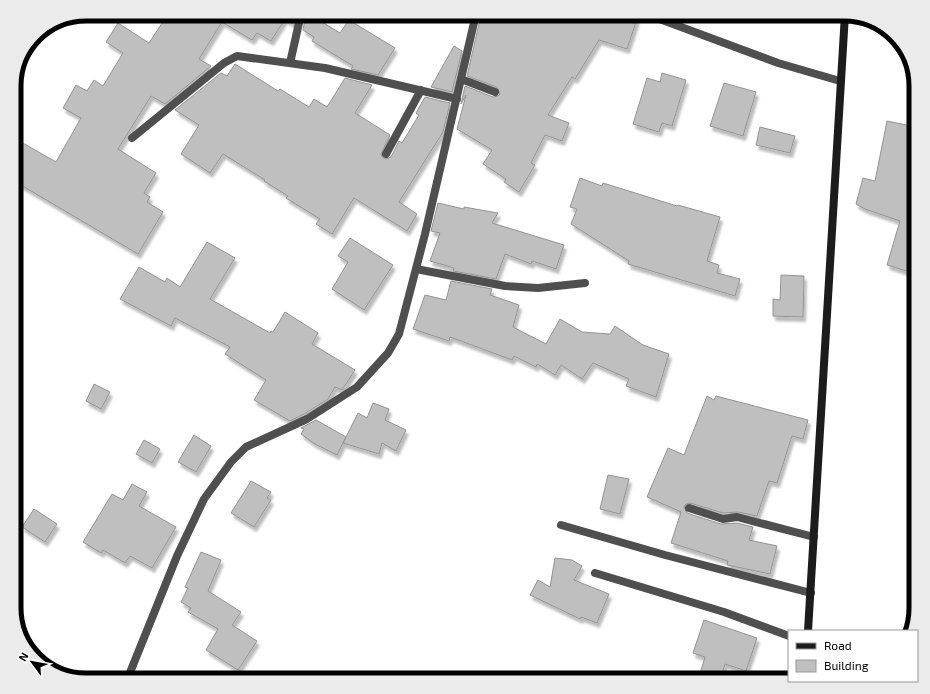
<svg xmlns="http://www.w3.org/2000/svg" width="930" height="694" font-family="'Exo 2',sans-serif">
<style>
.building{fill:#bfbfbf;stroke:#939393;filter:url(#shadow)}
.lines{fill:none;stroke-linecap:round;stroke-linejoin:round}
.minor{stroke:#4f4f4f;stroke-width:8}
.secondary{stroke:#1c1c1c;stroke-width:8}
.rim{fill:none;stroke:#000;stroke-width:5}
</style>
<defs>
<filter id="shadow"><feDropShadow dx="2.5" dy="4.5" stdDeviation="1" flood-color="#0004"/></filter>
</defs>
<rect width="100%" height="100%" fill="#fff"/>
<path class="building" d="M 168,14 L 295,14 L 293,24 L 285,19 L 271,41 L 257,33 L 252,40 L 222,22 L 199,59 L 211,66 L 165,104 L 151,96 L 118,149 L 156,173 L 144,193 L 150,197 L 147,202 L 163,212 L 138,254 L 14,181 L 14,138 L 56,162 L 81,118 L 63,108 L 76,85 L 87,91 L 94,80 L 103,86 L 123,53 L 106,42 L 118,23 L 149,43 Z
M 306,14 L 309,14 L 340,33 L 349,20 L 395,48 L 378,75 L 351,69 L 353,66 L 312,41 L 314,37 L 303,30 Z
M 486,14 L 621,14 L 637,19 L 627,49 L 599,40 L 575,79 L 572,77 L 548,115 L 569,123 L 562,141 L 545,135 L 531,163 L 535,165 L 519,192 L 504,182 L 506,179 L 483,164 L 492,150 L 457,129 L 466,95 L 461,104 L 465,86 L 493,97 L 498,96 L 500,94 L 497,87 L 467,76 L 479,24 Z
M 454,46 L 462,51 L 452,92 L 431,87 Z
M 235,64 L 278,91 L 280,89 L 309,107 L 314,99 L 327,107 L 345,78 L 372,85 L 355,113 L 390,135 L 381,154 L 382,157 L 386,159 L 391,157 L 399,141 L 402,143 L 419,115 L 416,113 L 425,97 L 450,103 L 443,132 L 399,202 L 417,214 L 407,231 L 354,198 L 332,234 L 316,224 L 320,219 L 286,198 L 288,196 L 264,181 L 265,180 L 223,154 L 210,173 L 181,154 L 199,125 L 175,110 L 221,73 L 227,76 Z
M 662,73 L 686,80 L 672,126 L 662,123 L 659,132 L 633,124 L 647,78 L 660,82 Z
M 724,83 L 756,92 L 743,136 L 710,126 Z
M 887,121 L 916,127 L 916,174 L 914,173 L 909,192 L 912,184 L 916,185 L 916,274 L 887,265 L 900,221 L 865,209 L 856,204 L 863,178 L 875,181 Z
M 760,127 L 795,136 L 790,153 L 756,145 Z
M 580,178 L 602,186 L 603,183 L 677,206 L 678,205 L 720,217 L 707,261 L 719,265 L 717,273 L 740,279 L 735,296 L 628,264 L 629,261 L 571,224 L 577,209 L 570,207 Z
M 438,203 L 464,209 L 464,207 L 498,213 L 492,223 L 564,245 L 556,269 L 532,261 L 531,264 L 505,254 L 496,279 L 453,271 L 454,268 L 430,261 L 440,233 L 431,231 Z
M 350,238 L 393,265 L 364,310 L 332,289 L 348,262 L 338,256 Z
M 207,242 L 235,258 L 210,299 L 270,333 L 271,331 L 273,332 L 285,312 L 318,333 L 312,344 L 355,370 L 342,390 L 335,387 L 328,399 L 304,414 L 290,421 L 254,400 L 266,380 L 225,354 L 230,347 L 175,318 L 171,326 L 120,299 L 139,267 L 165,282 L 167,278 L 180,287 Z
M 781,275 L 804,276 L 803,317 L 773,316 L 773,299 L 780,300 Z
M 451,281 L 492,289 L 490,295 L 519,305 L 513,327 L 546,344 L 560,319 L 582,332 L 610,334 L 615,326 L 643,345 L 669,354 L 656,397 L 626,386 L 629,379 L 593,363 L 582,379 L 561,365 L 555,375 L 537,364 L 536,367 L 514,356 L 512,360 L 450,337 L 449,341 L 413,329 L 425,295 L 446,300 Z
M 94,384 L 110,392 L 101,409 L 86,401 Z
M 707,396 L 714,400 L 716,396 L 808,420 L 803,439 L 792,436 L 777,483 L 769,481 L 757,516 L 738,512 L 723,513 L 690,503 L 686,504 L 684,507 L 687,513 L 721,524 L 737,523 L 753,527 L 749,540 L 777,546 L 770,574 L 727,565 L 728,561 L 671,543 L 681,512 L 647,497 L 668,448 L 684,455 Z
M 373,403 L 389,409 L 385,420 L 406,430 L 396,451 L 382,443 L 379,454 L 343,443 L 358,413 L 367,418 Z
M 316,420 L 346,437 L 337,455 L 315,444 L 301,434 L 304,429 L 301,428 Z
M 194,435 L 211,446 L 196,472 L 178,462 Z
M 144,440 L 160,449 L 152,463 L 136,454 Z
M 608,475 L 629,479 L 620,514 L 600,509 Z
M 251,481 L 271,492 L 267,498 L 271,500 L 254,527 L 231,513 Z
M 132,484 L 147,492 L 139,506 L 176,527 L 152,568 L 130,556 L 125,563 L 103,550 L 101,553 L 83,542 L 112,494 L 123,500 Z
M 34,509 L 57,524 L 45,542 L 22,527 Z
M 201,552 L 221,560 L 208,591 L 241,612 L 232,625 L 257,641 L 238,670 L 206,650 L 218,629 L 188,612 L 191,608 L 181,602 L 188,588 L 185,587 Z
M 555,558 L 572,560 L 582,566 L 574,580 L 609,594 L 597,623 L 581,617 L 580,619 L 530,595 L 538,580 L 550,587 Z
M 704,620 L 757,638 L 746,671 L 725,664 L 720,680 L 698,680 L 705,657 L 693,653 Z"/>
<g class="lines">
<path class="minor" d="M 646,14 L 778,63 L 840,81
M 290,63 L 301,14
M 461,79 L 495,92
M 132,138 L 224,63 L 237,56 L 325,68 L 457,99
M 386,154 L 421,90
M 416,269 L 505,286 L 538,288 L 585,283
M 689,508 L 723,519 L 737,517 L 814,537
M 561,525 L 665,555 L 811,593
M 595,573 L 724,612 L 789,636
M 726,679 L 728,680
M 127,680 L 177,556 L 204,499 L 231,462 L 246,447 L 307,419 L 357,387 L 388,353 L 399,334 L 425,234 L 476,14"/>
<path class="secondary" d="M 808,631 L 845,14"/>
</g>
<path d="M0 0H930V694H0ZM86 21H844A65 65 0 0 1 909 86V608A65 65 0 0 1 844 673H86A65 65 0 0 1 21 608V86A65 65 0 0 1 86 21Z" fill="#ebebeb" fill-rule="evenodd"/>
<path class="rim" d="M86 21H844A65 65 0 0 1 909 86V608A65 65 0 0 1 844 673H86A65 65 0 0 1 21 608V86A65 65 0 0 1 86 21Z"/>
<rect x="788" y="630" width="130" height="52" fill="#ffffff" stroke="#999999"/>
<rect x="796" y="643" width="20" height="6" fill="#1c1c1c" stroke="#999999"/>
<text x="824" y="650" font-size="12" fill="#000000">Road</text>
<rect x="796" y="660" width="20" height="12" fill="#bfbfbf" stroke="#999999"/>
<text x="824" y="670" font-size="12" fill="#000000">Building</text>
<g transform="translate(32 662) rotate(302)" stroke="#ffffff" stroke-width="3" paint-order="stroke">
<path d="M0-3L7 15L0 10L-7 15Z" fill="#000000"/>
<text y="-6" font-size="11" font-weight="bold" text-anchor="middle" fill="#000000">N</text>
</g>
</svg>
